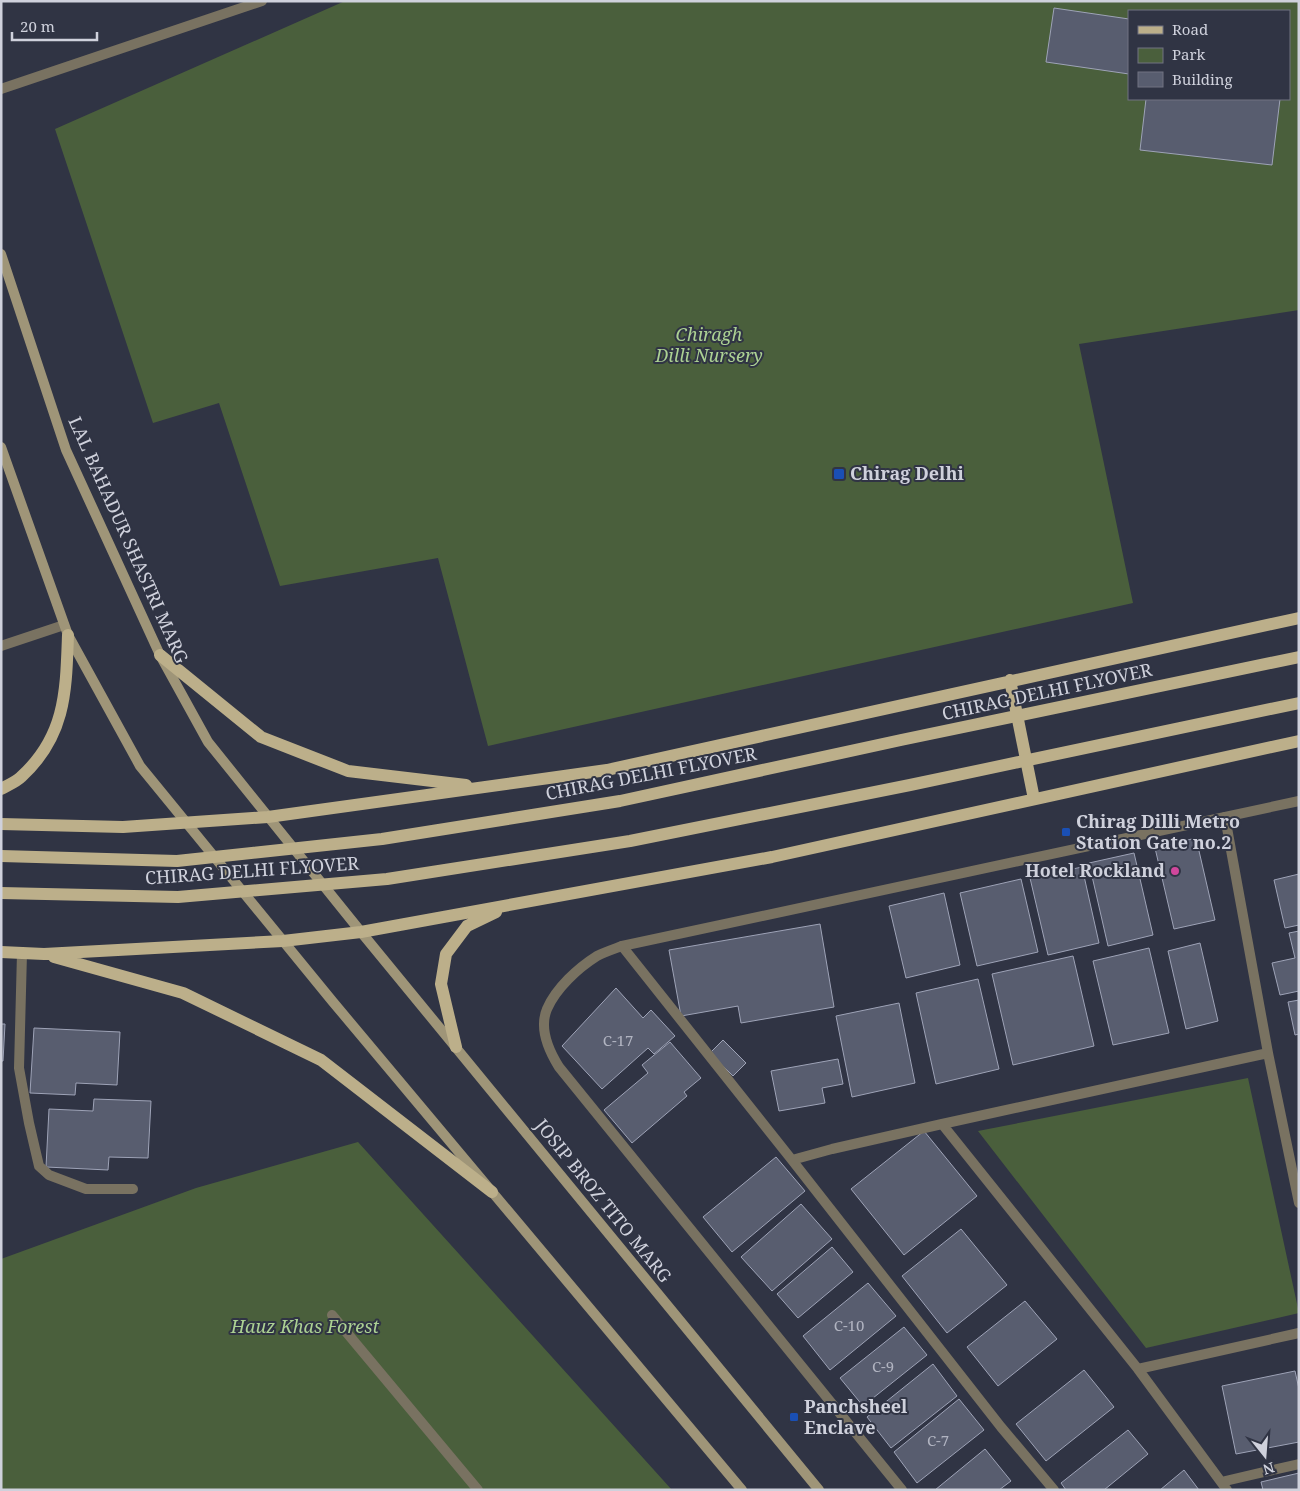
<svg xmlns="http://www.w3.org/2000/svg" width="1300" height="1491" font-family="'Noto Serif',serif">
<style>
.green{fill:#4a5f3c;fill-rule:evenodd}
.building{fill:#585d6f;stroke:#9ea3b7}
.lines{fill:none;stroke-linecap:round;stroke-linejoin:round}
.service{stroke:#797261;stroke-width:10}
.minor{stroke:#797261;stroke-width:10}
.tertiary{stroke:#797261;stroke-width:10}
.secondary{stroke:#9f9578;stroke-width:10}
.primary{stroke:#bcaf8a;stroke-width:12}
.primary-bridge{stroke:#bcaf8a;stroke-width:12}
.transit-dot{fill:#1a4fb4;stroke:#303444;stroke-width:2}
.hotel-dot{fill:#d1479c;stroke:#303444;stroke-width:2}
.labels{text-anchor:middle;stroke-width:4;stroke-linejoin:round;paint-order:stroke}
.number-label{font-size:15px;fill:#b1b4c1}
.park-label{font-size:18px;font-style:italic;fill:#acd193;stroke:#303444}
.poi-label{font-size:18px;font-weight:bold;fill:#cfd1dc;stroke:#303444;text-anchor:start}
.street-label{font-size:18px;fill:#cfd1dc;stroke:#303444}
</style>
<rect width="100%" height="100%" fill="#303444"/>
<path class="green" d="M 345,1 L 1299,1 L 1299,310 L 1079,344 L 1133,603 L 488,746 L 438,558 L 280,586 L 219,403 L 153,423 L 55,129 ZM 1129,11 L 1289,11 L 1289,99 L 1129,99 Z
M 1248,1078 L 1299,1313 L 1146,1348 L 978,1131 Z
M 358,1142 L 672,1490 L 1,1490 L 1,1259 L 196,1188 Z"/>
<path class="building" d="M 1054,8 L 1129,19 L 1129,74 L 1046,62 Z
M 1146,99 L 1280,99 L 1272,165 L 1140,150 Z
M 1196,838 L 1215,920 L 1174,929 L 1155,848 Z
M 1134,853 L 1153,935 L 1108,946 L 1089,863 Z
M 1082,867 L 1099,943 L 1048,955 L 1030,878 Z
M 1299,874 L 1299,925 L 1285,928 L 1274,880 Z
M 1021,879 L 1038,952 L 977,966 L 960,893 Z
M 944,893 L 960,965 L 906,978 L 889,906 Z
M 820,924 L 834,1007 L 741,1023 L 738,1006 L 681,1016 L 669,950 Z
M 1299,931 L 1299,991 L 1280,995 L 1272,963 L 1295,958 L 1289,933 Z
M 1200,943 L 1218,1021 L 1186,1029 L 1168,951 Z
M 1149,948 L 1169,1033 L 1113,1045 L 1093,961 Z
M 1073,956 L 1094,1046 L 1013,1065 L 992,974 Z
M 978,979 L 999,1069 L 936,1084 L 916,993 Z
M 616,988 L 643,1018 L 651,1010 L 675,1036 L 654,1054 L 648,1048 L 602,1089 L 562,1046 Z
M 1299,1000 L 1299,1034 L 1295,1035 L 1288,1002 Z
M 899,1003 L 915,1083 L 852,1097 L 836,1016 Z
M 1,1024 L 5,1024 L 3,1061 L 1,1061 Z
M 34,1028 L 120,1032 L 117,1085 L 76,1083 L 75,1095 L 30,1093 Z
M 723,1040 L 746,1063 L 733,1076 L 710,1053 Z
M 670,1042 L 701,1078 L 684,1092 L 687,1096 L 632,1143 L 604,1110 L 648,1073 L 642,1065 Z
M 838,1059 L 843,1084 L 822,1088 L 825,1103 L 779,1111 L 771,1071 Z
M 94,1099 L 151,1101 L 148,1158 L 109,1157 L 108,1170 L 46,1167 L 49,1109 L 93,1111 Z
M 924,1131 L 977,1196 L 904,1255 L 851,1189 Z
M 776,1157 L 805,1191 L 732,1252 L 703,1217 Z
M 801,1204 L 832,1239 L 772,1291 L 741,1257 Z
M 961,1229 L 1007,1285 L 947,1333 L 902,1276 Z
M 832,1247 L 853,1272 L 798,1318 L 777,1294 Z
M 868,1283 L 896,1316 L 830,1370 L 803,1336 Z
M 1025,1301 L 1057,1339 L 998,1386 L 967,1347 Z
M 904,1327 L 927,1355 L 863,1406 L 840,1378 Z
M 933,1364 L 957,1396 L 891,1448 L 867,1417 Z
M 1084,1370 L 1114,1407 L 1046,1461 L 1016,1424 Z
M 1295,1371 L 1299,1389 L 1299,1442 L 1236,1454 L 1222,1386 Z
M 959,1399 L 984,1430 L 917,1483 L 894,1452 Z
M 1128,1430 L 1148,1454 L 1104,1490 L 1066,1490 L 1061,1483 Z
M 985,1449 L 1011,1481 L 999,1490 L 935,1490 Z
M 1184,1470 L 1199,1490 L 1160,1490 Z
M 1299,1473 L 1299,1490 L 1263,1490 L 1261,1482 Z"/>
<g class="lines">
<path class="service" d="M 22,953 L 19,1068 L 29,1123 L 39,1166 L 49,1175 L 86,1189 L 133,1189"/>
<path class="minor" d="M 1,646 L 64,625
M 622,946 L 792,1160 L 832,1149 L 942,1124
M 1268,1053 L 1299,1203
M 792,1160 L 1001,1427 L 1054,1490
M 332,1315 L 478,1490
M 1138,1369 L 942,1124 L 1268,1053 L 1225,817
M 1221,1482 L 1299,1464
M 1227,1490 L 1138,1369 L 1299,1333"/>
<path class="tertiary" d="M 1,89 L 262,1
M 902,1490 L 559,1067 C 549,1051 539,1028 547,1009 C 556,988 578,968 597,956 C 605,952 614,949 622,946 L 1299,801"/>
<path class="secondary" d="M 1,254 L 66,450 L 160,655 L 208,742 L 361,932 L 819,1490
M 1,447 L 68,635 L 140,766 L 333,1002 L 742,1490"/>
<path class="primary" d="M 160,655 L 261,737 L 348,771 L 466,785
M 1010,680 L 1034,799
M 1,789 C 8,785 16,782 21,777 C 66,736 66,691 68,635
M 1,824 L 123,827 L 268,817 L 607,770 L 1299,618
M 1,952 L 44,954 L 283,941 L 361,932 L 772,857 L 1299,741
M 54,957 L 183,993 L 321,1060 L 492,1192
M 456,1047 L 441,984 L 446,954 L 467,926 L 496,912"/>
<path class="primary-bridge" d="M 1,856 L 177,861 L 382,839 L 620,801 L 901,740 L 1299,657
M 1,893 L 178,897 L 387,879 L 630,841 L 910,785 L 1299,703"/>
</g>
<g class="transit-dot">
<rect x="833" y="468" width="12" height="12" rx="2.5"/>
<rect x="1061" y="827" width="10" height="10" rx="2.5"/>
<rect x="789" y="1412" width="10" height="10" rx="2.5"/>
</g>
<circle class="hotel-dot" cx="1175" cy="871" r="5"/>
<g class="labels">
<g class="number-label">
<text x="618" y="1046">C-17</text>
<text x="849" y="1331">C-10</text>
<text x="883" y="1372">C-9</text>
<text x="938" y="1446">C-7</text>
</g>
<g class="park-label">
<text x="709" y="341">Chiragh<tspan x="709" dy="21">Dilli Nursery</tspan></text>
<text x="305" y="1333">Hauz Khas Forest</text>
</g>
<g class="poi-label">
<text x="850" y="480">Chirag Delhi</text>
<text x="1076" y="828">Chirag Dilli Metro<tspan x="1076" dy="21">Station Gate no.2</tspan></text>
<text x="1165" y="877" text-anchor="end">Hotel Rockland</text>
<text x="804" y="1413">Panchsheel<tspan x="804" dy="21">Enclave</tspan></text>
</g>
<g class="street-label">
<text transform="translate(128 540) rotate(66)" y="6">LAL BAHADUR SHASTRI MARG</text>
<text transform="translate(1047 692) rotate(-12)" y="6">CHIRAG DELHI FLYOVER</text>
<text transform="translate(651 774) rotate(-11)" y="6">CHIRAG DELHI FLYOVER</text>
<text transform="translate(252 871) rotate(-4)" y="6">CHIRAG DELHI FLYOVER</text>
<text transform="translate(603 1201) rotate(51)" y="6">JOSIP BROZ TITO MARG</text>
</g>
</g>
<rect width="1300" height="1491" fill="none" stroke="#cfd1dc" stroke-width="5"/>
<rect x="1128" y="10" width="162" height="90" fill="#303444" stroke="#707381"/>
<rect x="1138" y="26" width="25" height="8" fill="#bcaf8a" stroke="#707381"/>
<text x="1172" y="35" font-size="15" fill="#cfd1dc">Road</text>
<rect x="1138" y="48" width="25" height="15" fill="#4a5f3c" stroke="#707381"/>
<text x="1172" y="60" font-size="15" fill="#cfd1dc">Park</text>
<rect x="1138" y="72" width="25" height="15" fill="#585d6f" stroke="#707381"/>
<text x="1172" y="85" font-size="15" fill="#cfd1dc">Building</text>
<g transform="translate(1265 1456) rotate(163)" stroke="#303444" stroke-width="4" paint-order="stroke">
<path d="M0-4L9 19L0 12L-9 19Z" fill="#cfd1dc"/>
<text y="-8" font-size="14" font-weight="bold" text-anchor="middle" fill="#cfd1dc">N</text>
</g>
<path d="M12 32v8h85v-8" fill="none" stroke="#cfd1dc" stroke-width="2.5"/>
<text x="20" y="32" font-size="15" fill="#cfd1dc" stroke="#303444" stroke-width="4" paint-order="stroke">20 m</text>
</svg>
